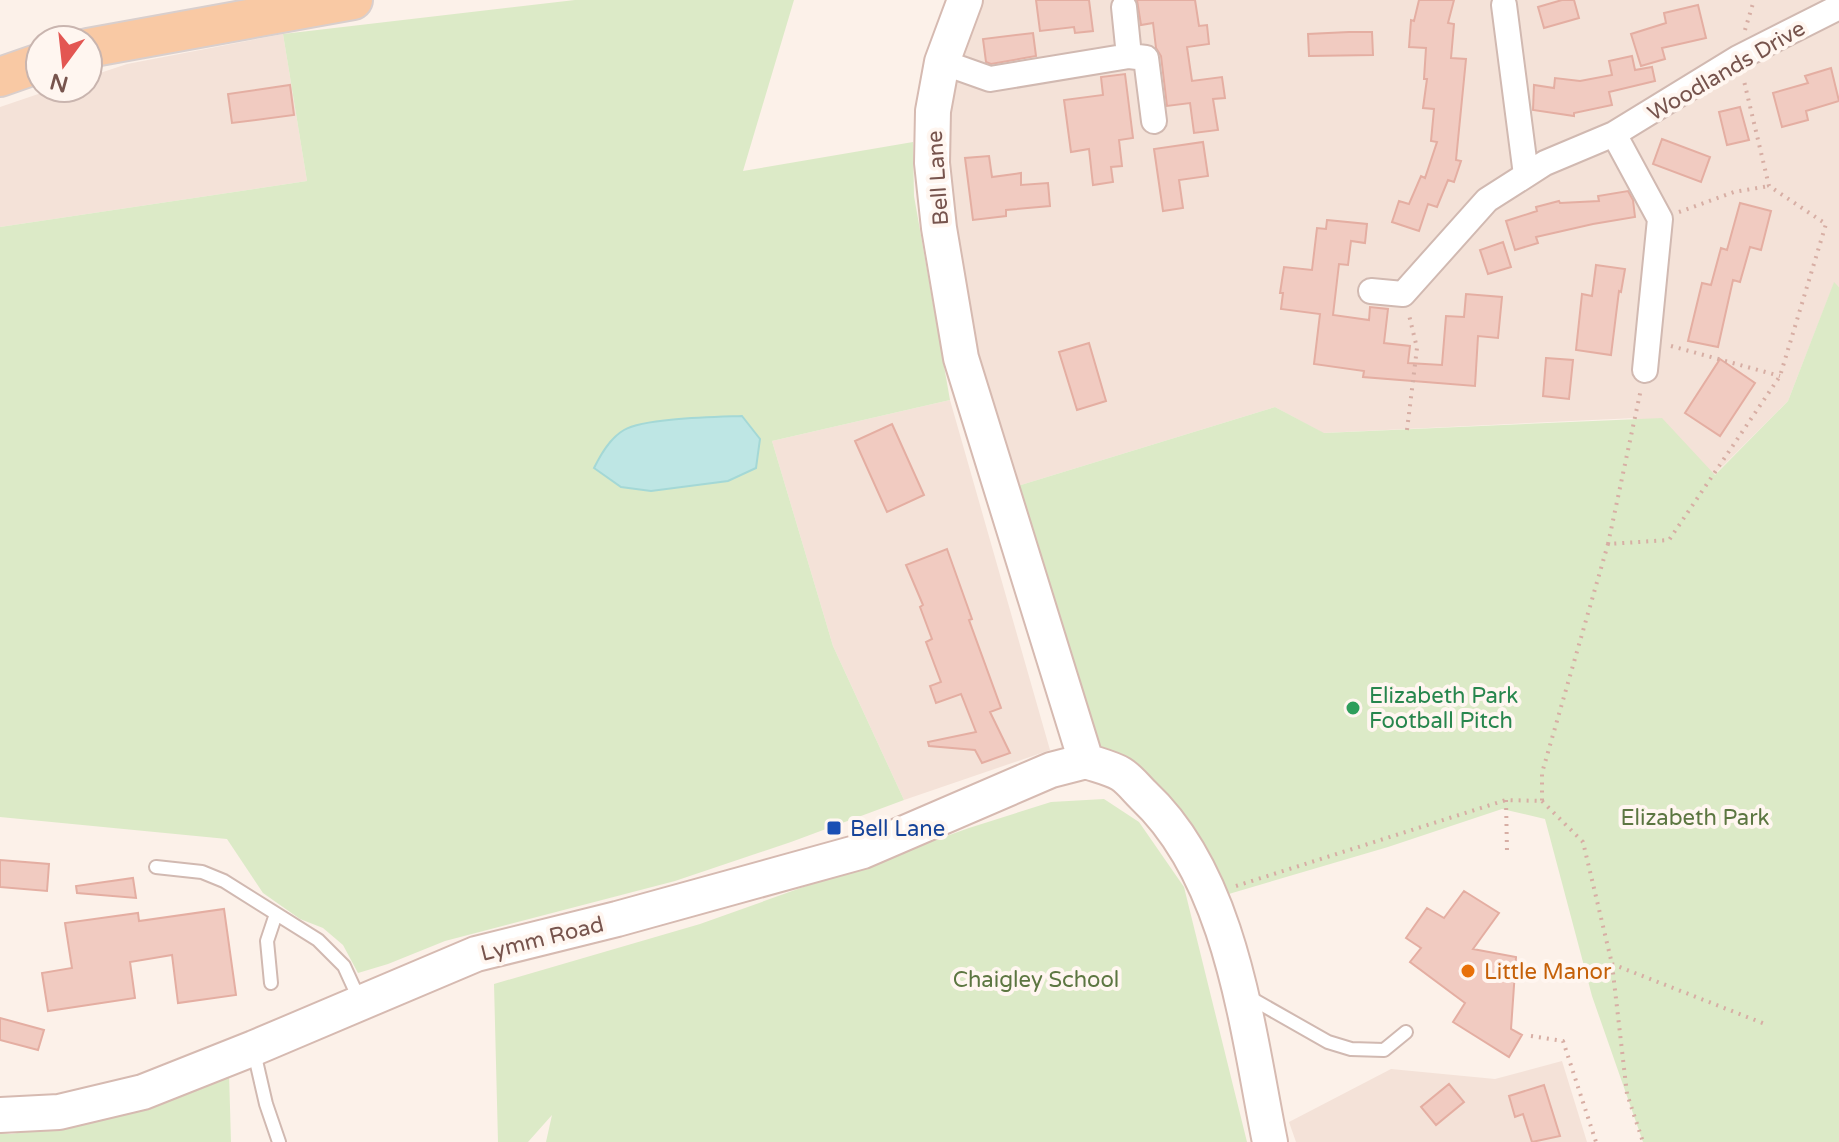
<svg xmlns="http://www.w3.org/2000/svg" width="1839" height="1142" font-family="'Varela Round',sans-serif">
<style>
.residential{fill:#f4e2d8}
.green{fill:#dceac7}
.water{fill:#bee6e4;stroke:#a4d8d6;stroke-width:2}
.building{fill:#f1cbc1;stroke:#e4aea2;stroke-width:2}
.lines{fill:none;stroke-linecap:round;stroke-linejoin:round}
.lane-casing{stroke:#d1b9b1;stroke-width:16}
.street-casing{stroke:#d1b9b1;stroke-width:28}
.secondary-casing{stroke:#d6bab1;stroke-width:38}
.primary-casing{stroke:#d9cfcd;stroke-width:42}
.path{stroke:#d7aea4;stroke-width:4;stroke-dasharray:2 6;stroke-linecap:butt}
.lane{stroke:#fff;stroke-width:12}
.street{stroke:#fff;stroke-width:24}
.secondary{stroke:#fff;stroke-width:34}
.primary{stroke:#f9c9a4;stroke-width:38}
.leisure-dot{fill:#2e9e5b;stroke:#fff6f0;stroke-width:3}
.transit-dot{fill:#1a4fb4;stroke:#fff6f0;stroke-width:3}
.food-dot{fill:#e8710a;stroke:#fff6f0;stroke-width:3}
.labels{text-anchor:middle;stroke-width:8;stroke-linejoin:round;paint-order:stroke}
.street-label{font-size:22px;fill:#77544d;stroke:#fff6f0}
.leisure-label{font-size:22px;fill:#27864d;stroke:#fff6f0;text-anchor:start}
.park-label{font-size:22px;fill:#5c7641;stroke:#fff6f0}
.transit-label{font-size:22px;fill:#164399;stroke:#fff6f0;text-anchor:start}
.food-label{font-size:22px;fill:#c56008;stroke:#fff6f0;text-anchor:start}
</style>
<rect width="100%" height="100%" fill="#fcf1e9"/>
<path class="residential" d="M 978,0 L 1839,0 L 1839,287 L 1834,283 L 1788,401 L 1714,475 L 1635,418 L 1323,433 L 1275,407 L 1008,489 L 970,311 L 942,163 L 965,30 Z
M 283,34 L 307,181 L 0,227 L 0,107 L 56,88 L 88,88 L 88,77 L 127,64 Z
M 950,400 L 1050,750 L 904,800 L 833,646 L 772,441 Z
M 1562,1061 L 1587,1142 L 1296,1142 L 1289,1122 L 1391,1069 L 1495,1079 Z"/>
<path class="green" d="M 575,0 L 794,0 L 743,171 L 913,142 L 914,196 L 950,400 L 772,441 L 833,646 L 904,800 L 791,842 L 675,881 L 445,941 L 388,964 L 358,973 L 343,945 L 323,928 L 300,919 L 263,893 L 227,839 L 0,817 L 0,227 L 307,181 L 283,34 Z
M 1834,282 L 1839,287 L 1839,1142 L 1643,1142 L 1592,996 L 1545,819 L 1502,809 L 1388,847 L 1222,896 L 1191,832 L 1076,753 L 1008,489 L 1275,407 L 1324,433 L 1662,418 L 1715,475 L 1788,401 Z
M 1104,799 L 1139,822 L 1184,887 L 1247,1142 L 546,1142 L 552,1115 L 528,1142 L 498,1142 L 494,984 L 700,924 L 969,828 L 1051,802 Z
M 229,1073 L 231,1142 L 0,1142 L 0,1133 L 11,1134 L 77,1123 Z"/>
<path class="water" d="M 742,416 L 760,439 L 756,468 L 728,481 L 651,491 L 621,487 L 594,468 C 601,454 610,438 624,430 C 644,418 716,417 742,416 Z"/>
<path class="building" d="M 1036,0 L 1089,0 L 1093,31 L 1075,33 L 1074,27 L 1040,31 Z
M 1137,0 L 1195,0 L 1199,26 L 1207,25 L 1209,44 L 1187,47 L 1192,81 L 1222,77 L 1225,98 L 1213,99 L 1218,130 L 1194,133 L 1190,103 L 1167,106 L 1161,56 L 1156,48 L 1153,23 L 1141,25 Z
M 1419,0 L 1454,0 L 1448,23 L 1454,24 L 1451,58 L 1466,59 L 1456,160 L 1461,161 L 1454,182 L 1448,180 L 1437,207 L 1428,204 L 1419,231 L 1392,222 L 1399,201 L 1409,204 L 1421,176 L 1425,178 L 1437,142 L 1431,141 L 1434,109 L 1423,108 L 1427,79 L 1424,79 L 1426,48 L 1409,47 L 1411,20 L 1414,21 Z
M 1562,0 L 1574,0 L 1579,18 L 1544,28 L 1538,7 Z
M 1698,5 L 1706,38 L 1662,48 L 1665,59 L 1641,66 L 1631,34 L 1666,23 L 1664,13 Z
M 1349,32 L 1372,32 L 1373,55 L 1309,56 L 1308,34 Z
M 1033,33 L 1036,56 L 991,64 L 986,62 L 983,39 Z
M 1632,56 L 1635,70 L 1652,67 L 1655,81 L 1609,92 L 1612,105 L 1574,113 L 1574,116 L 1533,110 L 1534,85 L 1554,88 L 1555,78 L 1580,81 L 1612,75 L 1609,61 Z
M 1831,68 L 1839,101 L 1806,111 L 1808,120 L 1782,127 L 1773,93 L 1808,83 L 1805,76 Z
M 1125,74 L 1133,138 L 1119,140 L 1122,166 L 1111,167 L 1113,182 L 1093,185 L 1089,149 L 1071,152 L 1064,100 L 1103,95 L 1101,77 Z
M 290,85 L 294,115 L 232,123 L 228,94 Z
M 1740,107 L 1749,140 L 1727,145 L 1719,112 Z
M 1662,139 L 1710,157 L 1701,182 L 1653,164 Z
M 1203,142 L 1208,176 L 1179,180 L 1183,208 L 1163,211 L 1154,149 Z
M 989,156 L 992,177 L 1021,173 L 1021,185 L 1048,183 L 1050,206 L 1006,210 L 1006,216 L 973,220 L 965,158 Z
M 1628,191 L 1633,200 L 1635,217 L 1593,224 L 1536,237 L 1538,243 L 1515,250 L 1506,221 L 1537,211 L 1536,207 L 1559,201 L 1560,203 L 1599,201 L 1598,196 Z
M 1740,203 L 1771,211 L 1761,250 L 1750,247 L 1740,282 L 1733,280 L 1718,347 L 1688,341 L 1702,283 L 1711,285 L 1721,248 L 1727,250 Z
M 1327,220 L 1367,224 L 1365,243 L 1351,241 L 1348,265 L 1339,264 L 1333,315 L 1369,320 L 1370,307 L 1388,309 L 1384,343 L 1410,346 L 1408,363 L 1442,365 L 1446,316 L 1464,317 L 1466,294 L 1502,297 L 1498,338 L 1478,336 L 1475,386 L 1363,377 L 1364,371 L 1314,364 L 1320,314 L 1281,309 L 1283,293 L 1280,293 L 1284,267 L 1312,270 L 1317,228 L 1326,229 Z
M 1503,242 L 1511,267 L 1488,274 L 1480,250 Z
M 1596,265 L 1625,269 L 1621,292 L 1619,291 L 1611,355 L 1576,350 L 1582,294 L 1592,296 Z
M 1089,343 L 1106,401 L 1077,410 L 1059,352 Z
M 1546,358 L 1573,360 L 1569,399 L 1543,396 Z
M 1720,359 L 1755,383 L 1720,436 L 1685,413 Z
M 892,424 L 924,495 L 887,512 L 855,441 Z
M 947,549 L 972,619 L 969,620 L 1001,708 L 990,712 L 1010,753 L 982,763 L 975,750 L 929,746 L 928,742 L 976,732 L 961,694 L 936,703 L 930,686 L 941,682 L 926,642 L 932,639 L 920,607 L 923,605 L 906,565 Z
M 0,860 L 49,864 L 47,891 L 0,887 Z
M 133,878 L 136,898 L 77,893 L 76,886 Z
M 1464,891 L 1499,913 L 1473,949 L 1516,957 L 1511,1029 L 1522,1035 L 1509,1057 L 1453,1022 L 1465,1003 L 1410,962 L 1421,948 L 1406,938 L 1427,908 L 1444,918 Z
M 224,909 L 236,995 L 178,1003 L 172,955 L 130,962 L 135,998 L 48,1011 L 42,973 L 72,968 L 65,923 L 138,913 L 139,921 Z
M 0,1018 L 44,1030 L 38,1050 L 0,1040 Z
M 1449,1084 L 1464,1102 L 1436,1125 L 1421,1107 Z
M 1544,1085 L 1560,1136 L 1532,1142 L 1523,1114 L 1515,1117 L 1509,1096 Z"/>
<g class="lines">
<defs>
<path id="lane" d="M 156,867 L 202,872 L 224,881 L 318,940 L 344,966 L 360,1001
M 271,983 L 267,941 L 276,914
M 1247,996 L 1328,1042 L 1351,1049 L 1384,1050 L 1406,1032
M 254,1052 L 266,1104 L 279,1142"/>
<path id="street" d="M 1504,5 L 1526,175
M 1124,7 L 1129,56
M 942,62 L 990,79 L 1129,56 L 1146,58 L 1154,121
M 1614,134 L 1660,219 L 1645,370
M 1371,291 L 1403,294 L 1487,200 L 1545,163 L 1614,134 L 1738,58 L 1839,7"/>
<path id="secondary" d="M 965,0 L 942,62 L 933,111 L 932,163 L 939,228 L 961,358 L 1086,761
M 1086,761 C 1097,765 1111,768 1121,774 C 1129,779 1136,788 1143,795 C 1232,878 1247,1028 1270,1142
M 0,1115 L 59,1112 L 143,1092 L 254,1048 L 476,954 L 617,919 L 863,851 L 1051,770 L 1086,761"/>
<path id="primary" d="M 88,48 L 353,0
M 0,77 L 40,63"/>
</defs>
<use href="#lane" class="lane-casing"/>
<use href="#street" class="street-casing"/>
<use href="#secondary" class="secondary-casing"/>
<use href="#primary" class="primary-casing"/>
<path class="path" d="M 1745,30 L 1754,0
M 1679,212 L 1734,192 L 1769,186
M 1671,346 L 1780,376
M 1407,430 L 1417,348 L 1409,315
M 1608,544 L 1641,389
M 1506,800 L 1507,851
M 1542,801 L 1583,842 L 1612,964 L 1627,1094 L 1643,1142
M 1236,886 L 1506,800 L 1542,801 L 1542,773 L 1608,544 L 1669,540 L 1780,376 L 1826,224 L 1769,186 L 1744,81
M 1612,964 L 1765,1024
M 1531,1036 L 1563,1041 L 1596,1142"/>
<use href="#lane" class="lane"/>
<use href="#street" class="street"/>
<use href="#secondary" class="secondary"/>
<use href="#primary" class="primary"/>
</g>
<circle class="leisure-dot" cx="1353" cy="708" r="8"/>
<rect class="transit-dot" x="826" y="820" width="16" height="16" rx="4"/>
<circle class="food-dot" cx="1468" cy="971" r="8"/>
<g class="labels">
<g class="street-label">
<text transform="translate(1726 70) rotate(-30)" y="8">Woodlands Drive</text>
<text transform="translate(937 178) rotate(-94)" y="8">Bell Lane</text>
<text transform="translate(542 938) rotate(-14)" y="8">Lymm Road</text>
</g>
<g class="leisure-label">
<text x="1369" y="703">Elizabeth Park<tspan x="1369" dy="25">Football Pitch</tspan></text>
</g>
<g class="park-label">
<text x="1695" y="825">Elizabeth Park</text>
<text x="1036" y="987">Chaigley School</text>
</g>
<g class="transit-label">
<text x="850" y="836">Bell Lane</text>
</g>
<g class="food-label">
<text x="1484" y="979">Little Manor</text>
</g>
</g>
<g transform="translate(64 64) rotate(195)"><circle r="38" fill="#fff6f0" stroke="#c9b5af" stroke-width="2"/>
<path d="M0-6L14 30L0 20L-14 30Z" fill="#e35652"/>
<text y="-12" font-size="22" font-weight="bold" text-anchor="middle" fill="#77544d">N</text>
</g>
</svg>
